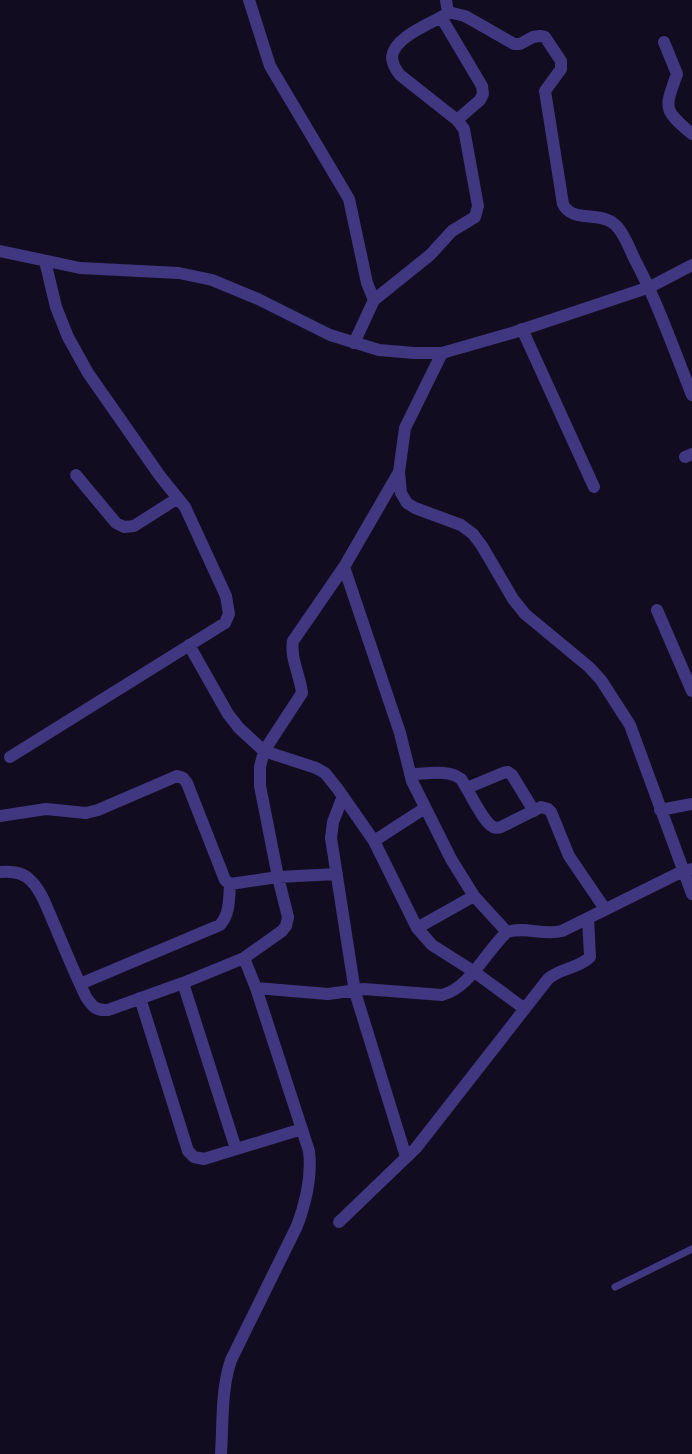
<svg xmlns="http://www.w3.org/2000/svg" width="692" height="1454" font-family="'Golos Text',sans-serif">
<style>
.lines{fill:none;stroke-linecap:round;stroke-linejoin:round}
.service{stroke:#403780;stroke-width:7}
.minor{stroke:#403780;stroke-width:12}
.tertiary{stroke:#403780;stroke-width:12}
</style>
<rect width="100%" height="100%" fill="#120c20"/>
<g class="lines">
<path class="service" d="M 615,1287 L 692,1249"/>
<path class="minor" d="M 249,0 L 270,66 L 349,199 L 367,283 L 374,300
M 448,12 L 465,16 L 514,44 L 520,44 L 533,37 L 540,36 L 545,37 L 561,61 L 561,69 L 545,91 L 563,204 C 573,225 604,208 619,229 C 626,238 630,250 635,260 C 658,303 674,350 692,395
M 441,17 L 482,86 L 483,94 L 480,100 L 457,120
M 664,42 L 677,74 C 665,108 662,109 692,134
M 522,329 L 594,487
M 354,343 L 374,300 L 430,255 L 452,231 L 475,217 L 478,206 L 464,129 L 457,120 L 400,75 C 396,70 392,63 392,57 C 394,37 430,24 445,15 L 448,12 L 446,0
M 442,353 L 405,428 L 399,472 L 401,493 L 407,503 L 415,508 L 461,525 L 473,534 L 482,546 L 513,599 L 525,614 L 589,667 L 601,680 L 630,725 L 692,894
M 685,457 L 692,454
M 76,475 L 116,523 L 124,527 L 134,526 L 178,498
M 344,567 L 400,733 L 412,781 L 451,859 L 474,896 L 507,932
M 657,610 L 692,691
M 189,645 L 228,714 L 239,728 L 264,751 L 316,768 L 325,773 L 337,788 L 374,841 L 417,928 L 432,945 L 473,971 L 525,1009
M 10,757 L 225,623 L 229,614 L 226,596 L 185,507 L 160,476 L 88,373 L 68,337 L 56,307 L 45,261
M 410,774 C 426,774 448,769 461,779 C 468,789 483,822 493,827 C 496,828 498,828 501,827 L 541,807 L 548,809 L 551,812 L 569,856 L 605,909
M 467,788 L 503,773 L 508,772 L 512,775 L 534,811
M 343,796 L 333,822 L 331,838 L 355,992 L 406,1157
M 660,810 L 692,804
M 0,816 L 46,809 L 86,813 L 98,810 L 177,776 L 183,778 L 187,783 L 225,880 L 230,884 L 278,877 L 337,874
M 374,841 L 425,808
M 0,872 C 9,871 22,872 29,879 C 42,890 48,911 55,926 C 65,950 75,974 86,997 C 92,1006 96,1011 108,1010 L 183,983 L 244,958 L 282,931 L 286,926 L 288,917 L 278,877 L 260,786 L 260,767 L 264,751 L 302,693 C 300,675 290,658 293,641 L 344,567 L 399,472
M 417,928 L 474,896
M 183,983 L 236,1149
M 80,984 L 220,925 C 230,914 229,898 230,884
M 256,988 L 328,994 L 364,989 L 442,995 C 470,988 486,951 507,932 C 525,926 544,936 562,931 L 683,871 L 692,869
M 140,998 L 188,1151 L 194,1157 L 204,1159 L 302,1129
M 339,1222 L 416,1148 L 548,979 C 560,968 578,969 590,957 L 588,918
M 221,1454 C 223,1422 221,1390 231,1360 L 297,1226 C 306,1202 312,1176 309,1151 L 256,988 L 244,958"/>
<path class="tertiary" d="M 0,251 L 80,268 L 179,273 L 212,280 L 258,299 L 330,335 L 379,350 L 414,353 L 442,353 L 512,333 L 650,287 L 692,265"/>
</g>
</svg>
